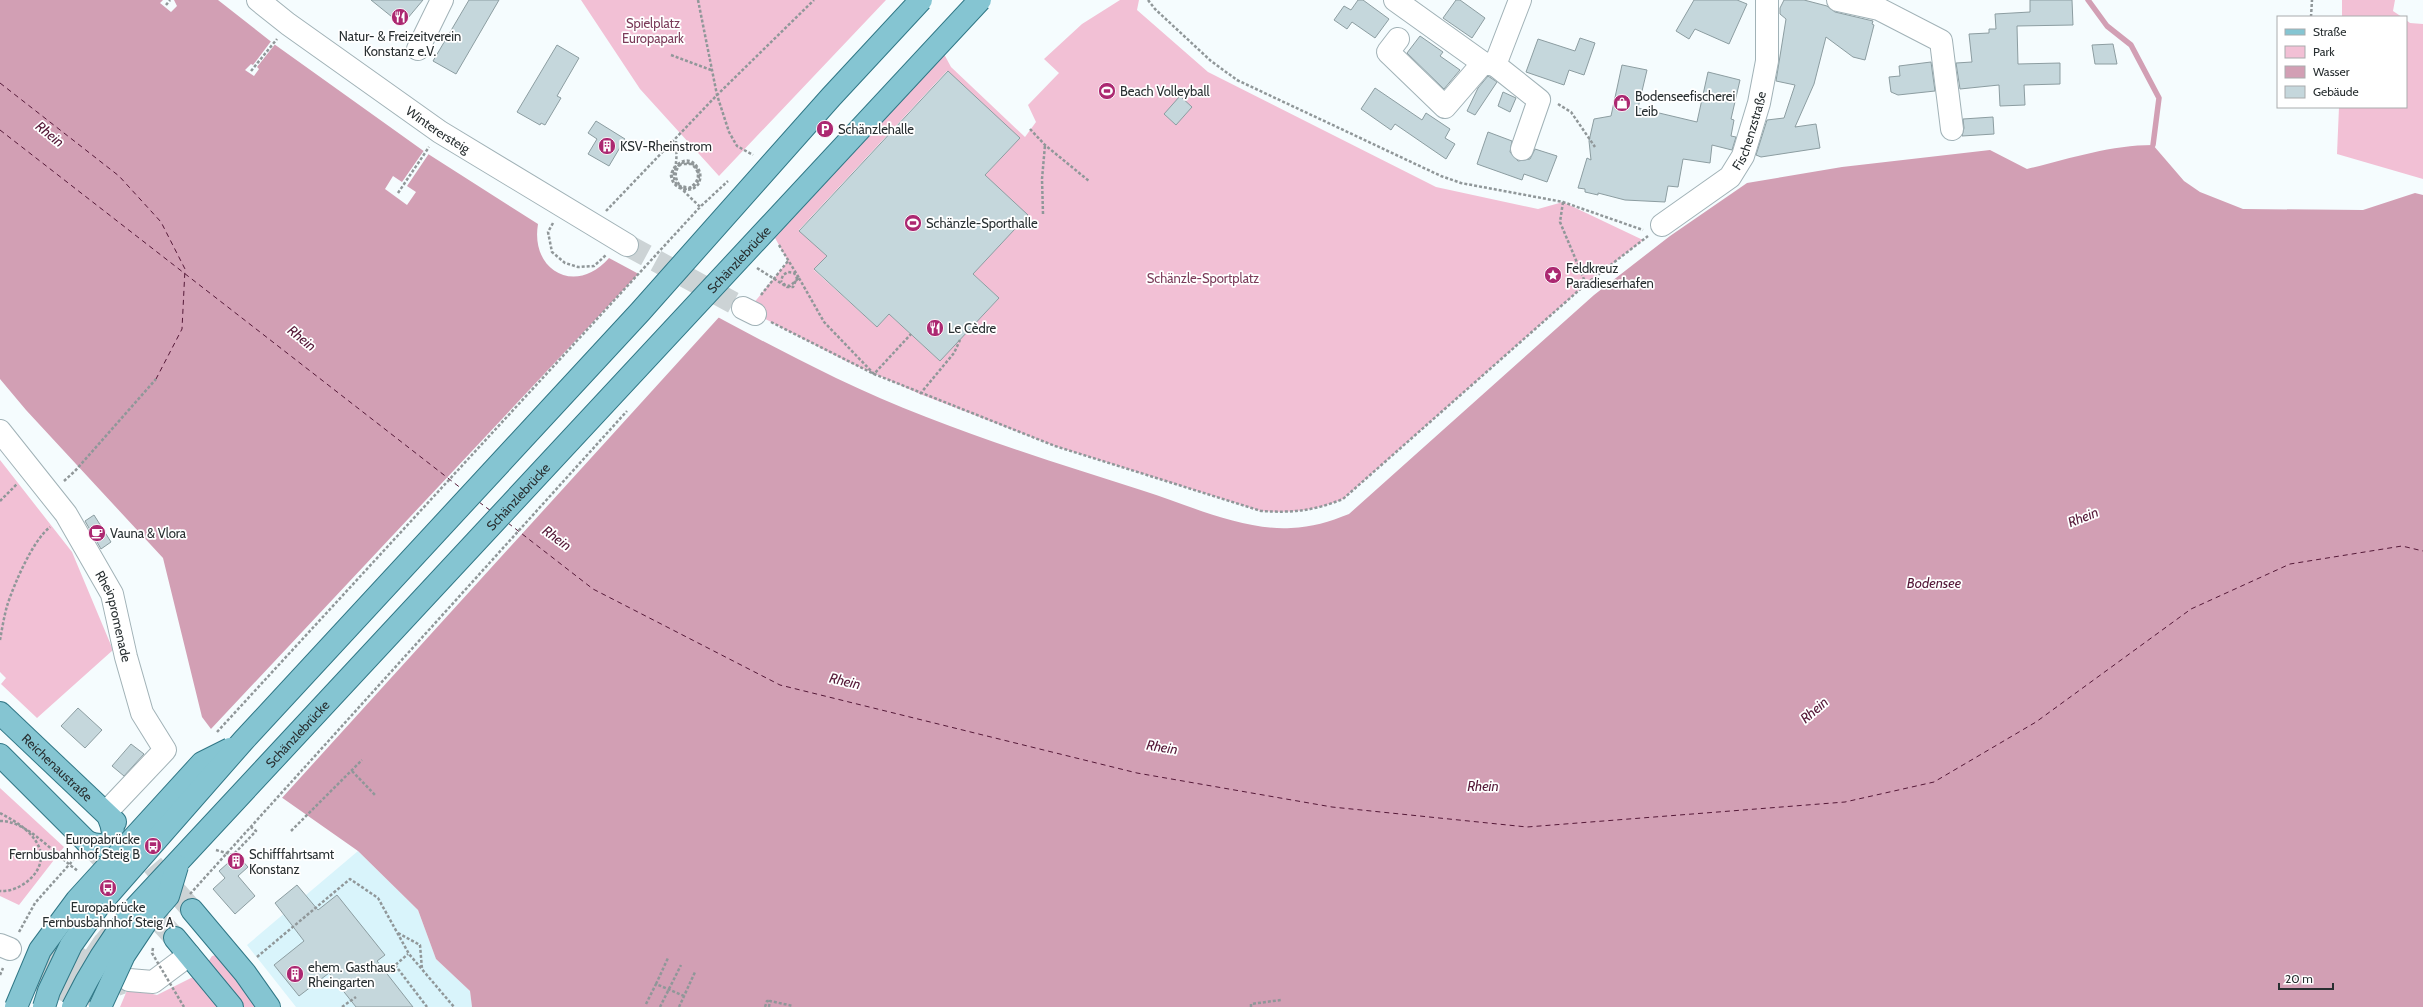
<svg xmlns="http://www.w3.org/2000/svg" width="2423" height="1007" font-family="Cabin,sans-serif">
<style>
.built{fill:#d9f4fb}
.green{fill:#f2c0d5;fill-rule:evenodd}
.water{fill:#d29fb4}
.pier{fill:#f5fcfe}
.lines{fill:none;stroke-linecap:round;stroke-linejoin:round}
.stream{stroke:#d29fb4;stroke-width:5.5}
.ferry{stroke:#551938;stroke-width:1;stroke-dasharray:5 4;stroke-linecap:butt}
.building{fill:#c5d7dc;stroke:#8c9da1}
.minor-tunnel{stroke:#ccd3d5;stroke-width:22;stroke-dasharray:22 11;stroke-linecap:butt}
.major-tunnel{stroke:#ccd3d5;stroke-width:22;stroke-dasharray:22 11;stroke-linecap:butt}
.minor-casing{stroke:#a1b2b7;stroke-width:24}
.major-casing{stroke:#307786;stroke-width:24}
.path{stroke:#909799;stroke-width:2.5;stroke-dasharray:3 2;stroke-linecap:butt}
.minor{stroke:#fff;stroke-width:22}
.major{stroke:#85c5d2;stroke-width:22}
.major-bridge-casing{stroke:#307786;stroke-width:24;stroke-linecap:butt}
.path-bridge{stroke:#909799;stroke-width:2.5;stroke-dasharray:3 2;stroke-linecap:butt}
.major-bridge{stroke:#85c5d2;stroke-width:22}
.labels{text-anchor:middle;stroke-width:3.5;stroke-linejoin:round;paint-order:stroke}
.park-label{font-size:13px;fill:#7b3b59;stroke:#fff}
.poi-label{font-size:13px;fill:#282f31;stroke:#fff;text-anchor:start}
.street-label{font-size:13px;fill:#282f31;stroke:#fff}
.water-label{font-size:14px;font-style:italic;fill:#551938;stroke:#fff}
</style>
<rect width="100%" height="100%" fill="#f5fcfe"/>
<path class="built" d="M 358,851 L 418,910 L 436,959 L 470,991 L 472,1007 L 296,1007 L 247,945 Z"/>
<path class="green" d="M 581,0 L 886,0 L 719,176 L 640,89 Z
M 1120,0 L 1139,0 L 1137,10 L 1208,72 L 1436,187 L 1538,209 L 1563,202 L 1643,240 L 1586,284 L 1343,499 C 1313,511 1293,513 1261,511 L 1055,446 L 920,394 L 846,361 L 748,310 L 788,261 L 775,238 L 944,54 L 951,67 L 1025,137 L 1036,122 L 1028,105 L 1059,73 L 1044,59 L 1082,24 ZM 947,71 L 1019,138 L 985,175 L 973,274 L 999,298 L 940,361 L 889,314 L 877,327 L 814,270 L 827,256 L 799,230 Z
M 2342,0 L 2395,0 L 2393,11 L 2402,17 L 2342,17 Z
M 2406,20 L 2410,23 L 2423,24 L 2423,179 L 2337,154 L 2339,107 L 2406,107 Z
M 0,460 L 72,552 L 113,650 L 37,718 L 1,684 L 6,678 L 0,672 Z
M 0,788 L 64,847 L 19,905 L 0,896 Z
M 216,955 L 218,956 L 258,1007 L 243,1007 L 208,962 L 212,956 Z
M 195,976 L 220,1007 L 120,1007 L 128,988 L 157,995 Z"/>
<path class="water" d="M 0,0 L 218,0 L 274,44 L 425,152 L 538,224 C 530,271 576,296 609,258 C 684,298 759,341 836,378 C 934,425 1040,458 1144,491 C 1188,505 1244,531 1291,528 C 1312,527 1329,522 1349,514 L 1594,295 L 1670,236 L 1747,183 L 1842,167 L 1990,150 L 2027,169 C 2069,159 2110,145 2153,145 L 2184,181 L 2200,192 L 2243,209 L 2363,210 L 2415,193 L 2423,195 L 2423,1007 L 472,1007 L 470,991 L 436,959 L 418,910 L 358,851 L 241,769 L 202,717 L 163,558 L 26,410 L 0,379 Z"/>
<path class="pier" d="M 163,0 L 174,0 L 177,6 L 171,12 L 160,3 Z
M 272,40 L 276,43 L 257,67 L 259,69 L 254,76 L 245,70 L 251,64 L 253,65 Z
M 425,149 L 430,152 L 407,186 L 416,192 L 407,205 L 385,189 L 393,176 L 402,182 Z
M 640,272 L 721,315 L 281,799 L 240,770 L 210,730 Z"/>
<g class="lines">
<path class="stream" d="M 2088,0 L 2107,26 L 2131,45 L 2159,98 L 2153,145"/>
<path class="ferry" d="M 0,83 L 119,176 L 161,222 L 185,269 L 182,329 L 156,379
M 0,130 L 462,489
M 479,502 L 491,511
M 508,523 L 593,589 L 780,685 L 1137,773 L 1332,807 L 1527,827 L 1845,802 L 1934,782 L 2036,722 L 2191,609 L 2290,564 L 2402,546 L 2423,551"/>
</g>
<path class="building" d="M 371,0 L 423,0 L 402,25 Z
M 469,0 L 499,0 L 456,74 L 433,61 Z
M 1358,0 L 1363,0 L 1389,19 L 1375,38 L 1352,22 L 1347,29 L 1334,20 L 1344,6 L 1351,10 Z
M 1456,0 L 1460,0 L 1485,18 L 1472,38 L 1443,18 Z
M 1694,0 L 1737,0 L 1747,4 L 1729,44 L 1695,29 L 1689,39 L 1676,31 Z
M 1784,0 L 1804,0 L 1827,6 L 1835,12 L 1873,21 L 1872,24 L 1874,25 L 1865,60 L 1853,57 L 1826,37 L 1814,84 L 1795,127 L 1816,124 L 1820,148 L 1761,157 L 1756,155 L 1767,120 L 1784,118 L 1795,85 L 1776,81 L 1786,19 L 1780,14 L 1780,8 Z
M 2030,0 L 2072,0 L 2073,25 L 2017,26 L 2018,64 L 2060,63 L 2060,84 L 2024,85 L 2025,105 L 2000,106 L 1999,85 L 1960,89 L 1956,63 L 1972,62 L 1969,34 L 1989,33 L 1989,29 L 1996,29 L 1995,14 L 2030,12 Z
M 1420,36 L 1443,52 L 1440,56 L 1460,70 L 1444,89 L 1407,53 Z
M 1580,38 L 1595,43 L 1584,75 L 1569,70 L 1564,85 L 1526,72 L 1538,39 L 1575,51 Z
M 2113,44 L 2117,64 L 2095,64 L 2092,45 Z
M 557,45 L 579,58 L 557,96 L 561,98 L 545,125 L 541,123 L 540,125 L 517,112 Z
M 1931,62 L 1935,91 L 1898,95 L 1891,92 L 1889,77 L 1900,76 L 1899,66 Z
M 1622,65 L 1647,70 L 1638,108 L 1697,122 L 1708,72 L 1740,80 L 1731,119 L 1734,120 L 1731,136 L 1736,137 L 1732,150 L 1712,145 L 1710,163 L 1683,159 L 1678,187 L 1668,186 L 1665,202 L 1625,200 L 1598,193 L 1598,195 L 1585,192 L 1585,189 L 1578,188 L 1587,158 L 1591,160 L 1589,141 L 1594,119 L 1611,116 Z
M 948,71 L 1020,138 L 985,175 L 1028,215 L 973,274 L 999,298 L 940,361 L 889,314 L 877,327 L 814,269 L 827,256 L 799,231 Z
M 1488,76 L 1497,82 L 1475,115 L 1467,111 L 1478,88 Z
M 1375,88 L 1422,120 L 1426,113 L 1450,129 L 1445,138 L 1455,144 L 1446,159 L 1395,124 L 1391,130 L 1361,109 Z
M 1503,92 L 1516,98 L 1510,112 L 1498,106 Z
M 1180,96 L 1192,107 L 1176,125 L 1164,114 Z
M 1993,117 L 1994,134 L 1962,136 L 1964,128 L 1963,119 Z
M 596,121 L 625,139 L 609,166 L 588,154 L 597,139 L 588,133 Z
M 1488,132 L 1512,141 L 1510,152 L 1518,161 L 1530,159 L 1535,149 L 1557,156 L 1547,182 L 1524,174 L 1522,180 L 1477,164 Z
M 94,515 L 111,542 L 101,549 L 85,521 Z
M 78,708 L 102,730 L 85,748 L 61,726 Z
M 131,744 L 144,754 L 124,776 L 112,766 Z
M 237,855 L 248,867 L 238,876 L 255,896 L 235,914 L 213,889 L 225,878 L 219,871 Z
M 297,885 L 318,910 L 337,895 L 385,955 L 377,961 L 413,1007 L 356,1007 L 329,973 L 299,996 L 274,965 L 304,941 L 275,903 Z"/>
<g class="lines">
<path class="minor-tunnel" d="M 627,245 L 743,308
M 74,910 L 117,945 L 121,957
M 62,926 L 108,957 L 116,966
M 44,937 L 100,971 L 111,975
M 33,955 L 90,983 L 104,982
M 24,974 L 84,998 L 122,983"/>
<path class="major-tunnel" d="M 131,840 L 192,910
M 91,846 L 175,938"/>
<defs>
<g id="minor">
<path id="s1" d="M 258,0 L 288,24 L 440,132 L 627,245"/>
<path d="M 1395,0 L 1483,63"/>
<path d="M 1520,0 L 1495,65 L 1539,100 L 1522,149"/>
<path d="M 1838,0 L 1879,9 L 1941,41 L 1952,129"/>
<path d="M 1398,39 L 1388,52 L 1445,107 L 1483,63 L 1495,65"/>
<path d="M 418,49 L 442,0"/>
<path id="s2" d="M 1662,225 L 1730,177 L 1743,156 L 1759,103 L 1767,61 L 1767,0"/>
<path d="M 743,308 L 755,314"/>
<path id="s3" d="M 0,431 L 66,514 L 112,594 L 126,657 L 142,713 L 165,750 L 113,805"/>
<path d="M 0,945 L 10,949"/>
<path d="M 129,980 L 153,982 L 189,955"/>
</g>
<g id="major">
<path id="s4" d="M 0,713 L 115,822"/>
<path d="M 0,755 L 91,846"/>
<path d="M 87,842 C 111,851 118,839 109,818"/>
<path d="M 192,910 L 245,973 L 269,1007"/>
<path d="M 175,938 L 232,1007"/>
</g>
</defs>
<use href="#minor" class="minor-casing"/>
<use href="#major" class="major-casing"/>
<path class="path" d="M 698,0 L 717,95 L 729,132 L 737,146 L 753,155
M 1148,0 L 1155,9 L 1211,61 L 1237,80 L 1441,176 L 1461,183 L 1563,202 L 1643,230
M 166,5 L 170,0
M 2311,17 L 2312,0
M 671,55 L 711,70
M 251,71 L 277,39
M 1558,104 L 1571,112 L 1595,147
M 1030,129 L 1045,145 L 1089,181
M 676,141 C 676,148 677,156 676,162 C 676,167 671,171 671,176 C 673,190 692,195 699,183 C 701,178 701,173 698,168 C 684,145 655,182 685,189 C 700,187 702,176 695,165 L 685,162 C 674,165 671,176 677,185 L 689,188 C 700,182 701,171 691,164 L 681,164
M 398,193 L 429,147
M 1563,202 L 1560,222 L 1586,284
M 606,211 L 717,95 L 814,0
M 1043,214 L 1042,179 L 1045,145
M 553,223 L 548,232 L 552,252 L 565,263 L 578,267 L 594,266 L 606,255
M 779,245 L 799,278 L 790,286 L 785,285 L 781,281
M 799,278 L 824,322 L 874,374 L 911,334
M 761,295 L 788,261
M 771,322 L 874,374 L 1055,446 L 1261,511 C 1293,513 1313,511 1343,499 L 1586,284 L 1648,236
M 920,394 L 954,353 L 960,340
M 64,481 L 75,471 L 156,379
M 0,501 L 17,484
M 0,640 C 2,629 4,617 7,606 C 14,584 33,540 50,527
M 352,771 L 376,796
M 0,813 C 15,821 32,831 39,847 C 49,870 20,893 0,891
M 291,831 L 362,760
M 216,850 L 233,855 L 256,831 L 251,827
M 19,932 L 35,903 L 76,857
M 398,933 L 420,945 L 422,969
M 257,957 L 350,879 L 378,898 L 409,954 L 454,1007
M 395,965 L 427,1007
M 392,968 L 408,954
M 0,975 L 3,968
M 656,984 L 668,958
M 646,1004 L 656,984 L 684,996
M 342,1007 L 356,997
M 660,1007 L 681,965
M 679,1007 L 695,972
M 765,1007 L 767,1001 L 770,1001
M 769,1007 L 770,1001 L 793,1006
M 1251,1007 L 1251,1004 L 1281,1000"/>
<use href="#minor" class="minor"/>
<use href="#major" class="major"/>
<defs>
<g id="major-bridge">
<path d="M 16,1007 L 40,950 L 77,900 L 202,763 L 230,749"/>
<path d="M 44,1007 L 49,991 L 71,945 L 100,904 L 243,741 L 640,312 L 831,97 L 921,0"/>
<path id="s5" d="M 73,1007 C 91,970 111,939 136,907 L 980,0"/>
<path d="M 100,1007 L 124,955 L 148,919 L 168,896 L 177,866"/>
</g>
</defs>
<use href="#major-bridge" class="major-bridge-casing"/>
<path class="path-bridge" d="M 681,164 C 665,179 690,196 700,207
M 757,268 L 787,287 L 793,287 L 797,278 L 794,273 L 788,272 L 783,275 L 781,281
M 217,732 L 700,207 L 728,181
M 0,821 C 27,820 56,856 78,871
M 190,894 L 627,411
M 153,948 L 152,953 L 184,1007"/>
<use href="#major-bridge" class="major-bridge"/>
</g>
<defs>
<symbol id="restaurant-disc" viewBox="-11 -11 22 22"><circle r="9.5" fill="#ac2871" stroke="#fff"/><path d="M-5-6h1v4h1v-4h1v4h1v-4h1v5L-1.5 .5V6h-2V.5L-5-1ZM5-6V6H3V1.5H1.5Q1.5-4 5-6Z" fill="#fff"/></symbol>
<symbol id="stadium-disc" viewBox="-11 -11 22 22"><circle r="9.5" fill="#ac2871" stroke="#fff"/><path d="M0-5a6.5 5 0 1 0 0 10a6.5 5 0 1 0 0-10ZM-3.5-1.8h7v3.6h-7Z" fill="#fff"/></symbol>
<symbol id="shop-disc" viewBox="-11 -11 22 22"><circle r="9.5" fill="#ac2871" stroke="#fff"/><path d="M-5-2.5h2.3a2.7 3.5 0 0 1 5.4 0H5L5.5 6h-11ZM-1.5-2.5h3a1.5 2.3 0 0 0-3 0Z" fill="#fff"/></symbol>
<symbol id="parking-disc" viewBox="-11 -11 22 22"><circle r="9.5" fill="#ac2871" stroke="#fff"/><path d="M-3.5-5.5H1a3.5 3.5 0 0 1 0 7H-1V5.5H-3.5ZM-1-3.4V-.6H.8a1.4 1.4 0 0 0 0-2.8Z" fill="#fff"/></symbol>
<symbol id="building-disc" viewBox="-11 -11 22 22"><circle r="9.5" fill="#ac2871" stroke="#fff"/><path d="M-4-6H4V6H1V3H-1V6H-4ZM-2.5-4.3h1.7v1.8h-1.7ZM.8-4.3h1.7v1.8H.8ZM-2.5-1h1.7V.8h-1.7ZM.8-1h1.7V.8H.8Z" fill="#fff"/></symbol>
<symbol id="sight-disc" viewBox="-11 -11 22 22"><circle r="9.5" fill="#ac2871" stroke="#fff"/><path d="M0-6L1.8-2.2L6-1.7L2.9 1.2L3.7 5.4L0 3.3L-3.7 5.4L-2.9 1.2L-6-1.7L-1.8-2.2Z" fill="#fff"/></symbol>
<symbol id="cafe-disc" viewBox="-11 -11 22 22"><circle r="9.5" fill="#ac2871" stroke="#fff"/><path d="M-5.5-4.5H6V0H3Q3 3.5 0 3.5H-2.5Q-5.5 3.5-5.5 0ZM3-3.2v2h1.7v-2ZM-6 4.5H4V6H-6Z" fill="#fff"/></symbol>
<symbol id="bus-disc" viewBox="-11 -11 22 22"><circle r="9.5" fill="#ac2871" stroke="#fff"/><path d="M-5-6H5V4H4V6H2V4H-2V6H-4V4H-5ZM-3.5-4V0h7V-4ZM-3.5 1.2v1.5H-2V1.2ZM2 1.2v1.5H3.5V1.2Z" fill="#fff"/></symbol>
</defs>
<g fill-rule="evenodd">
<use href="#restaurant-disc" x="390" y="7" width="20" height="20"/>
<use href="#stadium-disc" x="1097" y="81" width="20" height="20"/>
<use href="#shop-disc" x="1612" y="93" width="20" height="20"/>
<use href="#parking-disc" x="815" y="119" width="20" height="20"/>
<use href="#building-disc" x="597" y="136" width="20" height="20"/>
<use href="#stadium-disc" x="903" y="213" width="20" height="20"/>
<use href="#sight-disc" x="1543" y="265" width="20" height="20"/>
<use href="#restaurant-disc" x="925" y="318" width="20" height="20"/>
<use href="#cafe-disc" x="87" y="523" width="20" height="20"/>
<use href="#bus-disc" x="143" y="836" width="20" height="20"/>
<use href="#building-disc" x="226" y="851" width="20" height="20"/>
<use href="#bus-disc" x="98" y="878" width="20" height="20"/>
<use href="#building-disc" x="285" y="964" width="20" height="20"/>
</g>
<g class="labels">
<g class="park-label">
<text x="653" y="28">Spielplatz<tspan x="653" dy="15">Europapark</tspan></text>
<text x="1203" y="283">Schänzle-Sportplatz</text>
</g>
<g class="poi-label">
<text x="400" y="41" text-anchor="middle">Natur- &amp; Freizeitverein<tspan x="400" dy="15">Konstanz e.V.</tspan></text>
<text x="1120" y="96">Beach Volleyball</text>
<text x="1635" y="101">Bodenseefischerei<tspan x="1635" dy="15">Leib</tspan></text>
<text x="838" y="134">Schänzlehalle</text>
<text x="620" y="151">KSV-Rheinstrom</text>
<text x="926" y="228">Schänzle-Sporthalle</text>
<text x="1566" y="273">Feldkreuz<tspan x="1566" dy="15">Paradieserhafen</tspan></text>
<text x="948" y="333">Le Cèdre</text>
<text x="110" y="538">Vauna &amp; Vlora</text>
<text x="140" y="844" text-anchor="end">Europabrücke<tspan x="140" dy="15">Fernbusbahnhof Steig B</tspan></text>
<text x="249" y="859">Schifffahrtsamt<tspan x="249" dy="15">Konstanz</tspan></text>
<text x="108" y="912" text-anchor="middle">Europabrücke<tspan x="108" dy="15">Fernbusbahnhof Steig A</tspan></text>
<text x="308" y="972">ehem. Gasthaus<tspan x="308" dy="15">Rheingarten</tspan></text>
</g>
<g class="street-label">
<text dy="5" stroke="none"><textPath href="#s1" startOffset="222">Winterersteig</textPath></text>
<text dy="5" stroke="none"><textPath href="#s2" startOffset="134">Fischenzstraße</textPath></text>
<text dy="5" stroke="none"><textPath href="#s5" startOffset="1003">Schänzlebrücke</textPath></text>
<text dy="5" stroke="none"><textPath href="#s5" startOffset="679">Schänzlebrücke</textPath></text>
<text dy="5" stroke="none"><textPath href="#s3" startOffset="220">Rheinpromenade</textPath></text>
<text dy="5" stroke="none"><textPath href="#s5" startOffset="355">Schänzlebrücke</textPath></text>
<text dy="5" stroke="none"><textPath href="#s4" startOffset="79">Reichenaustraße</textPath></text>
</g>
<g class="water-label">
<text transform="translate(50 134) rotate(39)" y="5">Rhein</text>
<text transform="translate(302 338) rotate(39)" y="5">Rhein</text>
<text transform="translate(2083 517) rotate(-22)" y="5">Rhein</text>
<text transform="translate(557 538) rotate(36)" y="5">Rhein</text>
<text x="1934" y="588">Bodensee</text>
<text transform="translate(845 681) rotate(13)" y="5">Rhein</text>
<text transform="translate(1814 710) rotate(-41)" y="5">Rhein</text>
<text transform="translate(1162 747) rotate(9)" y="5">Rhein</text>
<text x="1483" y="791">Rhein</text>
</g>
</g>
<rect x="2277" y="16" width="130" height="92" fill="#ffffff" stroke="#a9acad"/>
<rect x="2285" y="29" width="20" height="6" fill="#85c5d2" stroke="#a9acad"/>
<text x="2313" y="36" font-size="12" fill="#282f31">Straße</text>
<rect x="2285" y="46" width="20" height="12" fill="#f2c0d5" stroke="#a9acad"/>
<text x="2313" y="56" font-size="12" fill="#282f31">Park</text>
<rect x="2285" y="66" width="20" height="12" fill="#d29fb4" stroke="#a9acad"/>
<text x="2313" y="76" font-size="12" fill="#282f31">Wasser</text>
<rect x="2285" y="86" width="20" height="12" fill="#c5d7dc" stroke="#a9acad"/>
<text x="2313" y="96" font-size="12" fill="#282f31">Gebäude</text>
<path d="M2279 983v6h54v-6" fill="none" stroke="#282f31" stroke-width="2"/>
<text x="2285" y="983" font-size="12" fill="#282f31" stroke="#ffffff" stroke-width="3" paint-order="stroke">20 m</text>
</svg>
